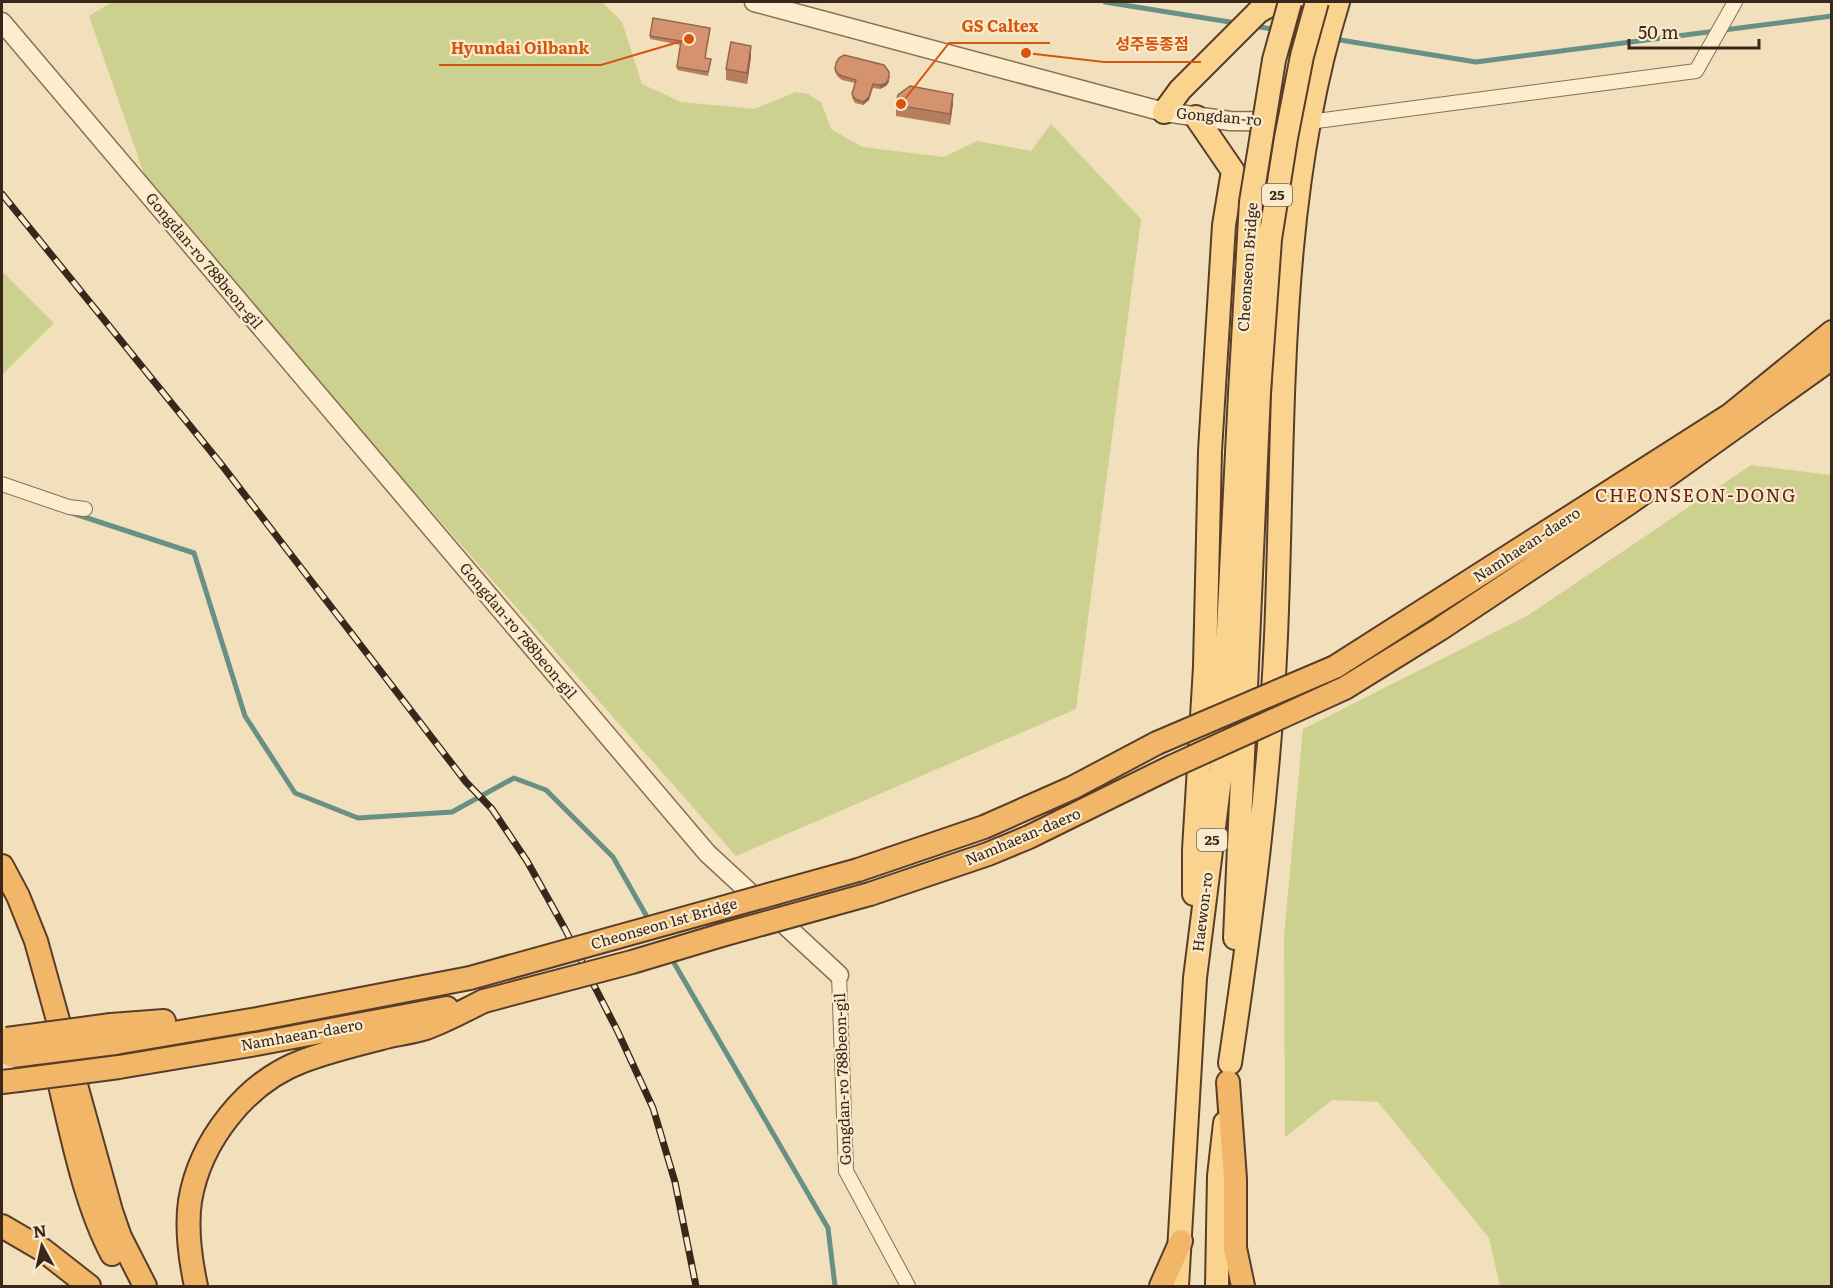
<svg xmlns="http://www.w3.org/2000/svg" width="1833" height="1288" font-family="Literata,'Noto Sans KR',serif">
<style>
.green{fill:#ccd18f}
.lines{fill:none;stroke-linecap:round;stroke-linejoin:round}
.stream{stroke:#679184;stroke-width:5}
.minor-casing{stroke:#8b6e54;stroke-width:16}
.tertiary-casing{stroke:#8b6e54;stroke-width:21}
.primary-casing{stroke:#583d29;stroke-width:26}
.trunk-casing{stroke:#583d29;stroke-width:26}
.minor{stroke:#fcedcf;stroke-width:14}
.tertiary{stroke:#fcedcf;stroke-width:18}
.primary{stroke:#fad48f;stroke-width:22}
.trunk{stroke:#f2b668;stroke-width:22}
.rail-casing{stroke:#38271a;stroke-width:7}
.rail{stroke:#f9eacc;stroke-width:4.5;stroke-dasharray:14;stroke-linecap:butt}
.primary-bridge-casing{stroke:#583d29;stroke-width:26;stroke-linecap:butt}
.trunk-bridge-casing{stroke:#583d29;stroke-width:26;stroke-linecap:butt}
.primary-bridge{stroke:#fad48f;stroke-width:22}
.trunk-bridge{stroke:#f2b668;stroke-width:22}
.wall{fill:#b67e5f}
.shaded-wall{fill:#94674d}
.building{fill:#d4936e;stroke:#94674d;stroke-width:1.5}
.labels{text-anchor:middle;stroke-width:4.5;stroke-linejoin:round;paint-order:stroke}
.shield{fill:#f9eacc;stroke:#72624f;stroke-width:1.5}
.shield-label{font-size:14px;font-weight:bold;fill:#38271a}
.street-label{font-size:15px;fill:#38271a;stroke:#f9eacc}
.quarter-label{font-size:18px;letter-spacing:1.5px;fill:#692315;stroke:#f9eacc}
.leader{fill:none;stroke:#d6540d;stroke-width:2}
.callout-dot{fill:#d6540d;stroke:#f9eacc;stroke-width:2}
.callout-label{font-size:16px;text-anchor:middle;font-weight:bold;fill:#d6540d;stroke:#f9eacc;stroke-width:4.5;stroke-linejoin:round;paint-order:stroke}
</style>
<rect width="100%" height="100%" fill="#f2dfbc"/>
<path class="green" d="M 112,2 L 602,2 L 622,22 L 642,84 L 681,102 L 754,109 L 796,92 L 808,94 L 821,102 L 831,129 L 862,147 L 944,157 L 977,141 L 1031,151 L 1051,124 L 1141,219 L 1076,709 L 736,856 L 151,194 L 89,16 Z
M 2,271 L 54,323 L 2,375 Z
M 1751,465 L 1831,475 L 1831,1286 L 1500,1286 L 1489,1238 L 1378,1102 L 1332,1100 L 1285,1137 L 1284,936 L 1303,729 L 1527,616 Z"/>
<g class="lines">
<path class="stream" d="M 1105,2 L 1236,23
M 1254,26 L 1278,30
M 1334,39 L 1476,62 L 1832,16
M 72,513 L 194,553 L 245,716 L 295,793 L 358,818 L 452,812 L 514,778 L 546,790 L 613,857 L 650,922
M 670,956 L 828,1228 L 835,1286"/>
<defs>
<path id="minor" d="M 1309,122 L 1696,71 L 1735,2
M 2,484 L 69,507 L 85,509
M 839,975 L 846,1171 L 908,1286"/>
<path id="tertiary" d="M 754,2 L 1164,112 L 1230,121 L 1301,122
M 2,22 L 707,853 L 839,975"/>
<path id="primary" d="M 1164,112 L 1180,90 L 1258,12 L 1270,5 L 1271,2
M 1194,894 L 1194,850 L 1205,667 L 1210,451 L 1224,225 L 1233,171 L 1196,117
M 1235,938 L 1259,392
M 1230,1063 C 1251,922 1270,779 1276,636 C 1285,424 1275,206 1338,2
M 1177,1286 L 1195,978 L 1221,771 L 1240,393
M 1217,1286 L 1219,1176 L 1225,1123"/>
<path id="trunk" d="M 1335,667 L 1730,415 L 1832,332
M 1345,688 L 1440,629 L 1629,503 L 1832,358
M 2,866 L 18,896 L 36,941 L 111,1211 L 120,1237 L 145,1286
M 858,870 L 984,827 L 1072,788 L 1157,743
M 870,894 L 988,854 L 1029,837 L 1171,767
M 111,1025 L 164,1021
M 115,1043 L 257,1019 L 470,978
M 53,1056 C 69,1119 82,1198 112,1254
M 119,1067 L 262,1043 L 447,1008
M 2,1082 L 19,1080
M 1228,1082 L 1235,1179 L 1235,1248 L 1243,1286
M 2,1226 L 43,1250 L 89,1286
M 196,1286 C 190,1258 186,1229 190,1201 C 200,1141 246,1082 303,1061 C 329,1051 358,1044 386,1037 C 399,1034 413,1032 426,1028 C 446,1021 465,1010 484,1001
M 1161,1286 L 1181,1241"/>
</defs>
<use href="#minor" class="minor-casing"/>
<use href="#tertiary" class="tertiary-casing"/>
<use href="#primary" class="primary-casing"/>
<use href="#trunk" class="trunk-casing"/>
<use href="#minor" class="minor"/>
<use href="#tertiary" class="tertiary"/>
<use href="#primary" class="primary"/>
<use href="#trunk" class="trunk"/>
<defs>
<path id="rail" d="M 2,194 L 221,464 L 466,782 L 492,809 L 527,861 L 565,929 L 617,1030 L 653,1108 L 675,1182 L 696,1286"/>
</defs>
<use href="#rail" class="rail-casing"/>
<use href="#rail" class="rail"/>
<defs>
<path id="primary-bridge" d="M 1259,392 L 1270,239 L 1286,138 L 1302,56 L 1317,2
M 1240,393 L 1251,202 L 1274,60 L 1290,2"/>
<path id="trunk-bridge" d="M 1157,743 L 1335,667
M 1171,767 L 1345,688
M 470,978 L 858,870
M 484,1001 L 632,962 L 722,935 L 870,894
M 7,1039 L 111,1025
M 12,1056 L 115,1043
M 19,1080 L 119,1067"/>
</defs>
<use href="#primary-bridge" class="primary-bridge-casing"/>
<use href="#trunk-bridge" class="trunk-bridge-casing"/>
<use href="#primary-bridge" class="primary-bridge"/>
<use href="#trunk-bridge" class="trunk-bridge"/>
</g>
<path class="wall" d="M 710,32 L 705,58 L 711,62 L 708,76 L 677,70 L 681,45 L 650,39 L 650,36 Z
M 751,57 L 747,84 L 726,80 L 726,69 Z
M 835,69 L 889,72 L 889,82 L 886,86 L 880,89 L 873,88 L 869,100 L 863,105 L 855,103 L 852,98 L 855,83 L 842,80 L 838,77 L 835,72 Z
M 953,104 L 950,125 L 896,116 L 896,105 Z"/>
<path class="shaded-wall" d="M 751,46 L 751,57 L 747,84 L 747,73 Z
M 889,78 L 889,82 L 886,86 L 880,89 L 880,85 Z
M 873,84 L 869,100 L 863,105 L 863,102 Z
M 953,94 L 953,104 L 950,125 L 950,114 Z"/>
<path class="building" d="M 653,18 L 710,28 L 705,58 L 711,59 L 708,72 L 677,67 L 681,41 L 650,36 Z
M 731,42 L 751,46 L 747,73 L 726,69 Z
M 844,55 L 884,65 L 889,72 L 889,78 L 886,83 L 880,85 L 873,84 L 869,97 L 863,102 L 855,99 L 852,94 L 856,80 L 842,76 L 838,74 L 835,69 L 836,63 L 839,58 Z
M 910,86 L 953,94 L 950,114 L 896,105 L 898,95 Z"/>
<g class="labels">
<g class="shield">
<rect x="1262" y="184" width="30" height="22" rx="4.5"/>
<rect x="1197" y="829" width="30" height="22" rx="4.5"/>
</g>
<g class="shield-label">
<text x="1277" y="200">25</text>
<text x="1212" y="845">25</text>
</g>
<g class="street-label">
<text transform="translate(1219 117) rotate(5)" y="5">Gongdan-ro</text>
<text transform="translate(204 261) rotate(50)" y="5">Gongdan-ro 788beon-gil</text>
<text transform="translate(1248 267) rotate(-86)" y="5">Cheonseon Bridge</text>
<text transform="translate(1527 545) rotate(-33)" y="5">Namhaean-daero</text>
<text transform="translate(518 631) rotate(50)" y="5">Gongdan-ro 788beon-gil</text>
<text transform="translate(1023 837) rotate(-23)" y="5">Namhaean-daero</text>
<text transform="translate(1203 912) rotate(-83)" y="5">Haewon-ro</text>
<text transform="translate(664 924) rotate(-16)" y="5">Cheonseon 1st Bridge</text>
<text transform="translate(302 1035) rotate(-10)" y="5">Namhaean-daero</text>
<text transform="translate(843 1079) rotate(-92)" y="5">Gongdan-ro 788beon-gil</text>
</g>
<g class="quarter-label">
<text x="1696" y="502">CHEONSEON-DONG</text>
</g>
</g>
<path class="leader" d="M901 104L949 43H1050M1026 53L1104 62H1201M689 39L601 65H439"/>
<g class="callout-dot">
<circle cx="901" cy="104" r="6"/>
<circle cx="1026" cy="53" r="6"/>
<circle cx="689" cy="39" r="6"/>
</g>
<g class="callout-label">
<text x="1000" y="32">GS Caltex</text>
<text x="1152" y="50">성주동종점</text>
<text x="520" y="54">Hyundai Oilbank</text>
</g>
<rect width="1833" height="1288" fill="none" stroke="#38271a" stroke-width="6"/>
<g transform="translate(42 1246) rotate(352)" stroke="#f9eacc" stroke-width="4.5" paint-order="stroke">
<path d="M0-4.5L10 22L0 15L-10 22Z" fill="#38271a"/>
<text y="-9" font-size="16" font-weight="bold" text-anchor="middle" fill="#38271a">N</text>
</g>
<path d="M1629 39v9h130v-9" fill="none" stroke="#38271a" stroke-width="3"/>
<text x="1638" y="39" font-size="18" fill="#38271a" stroke="#f9eacc" stroke-width="4.5" paint-order="stroke">50 m</text>
</svg>
